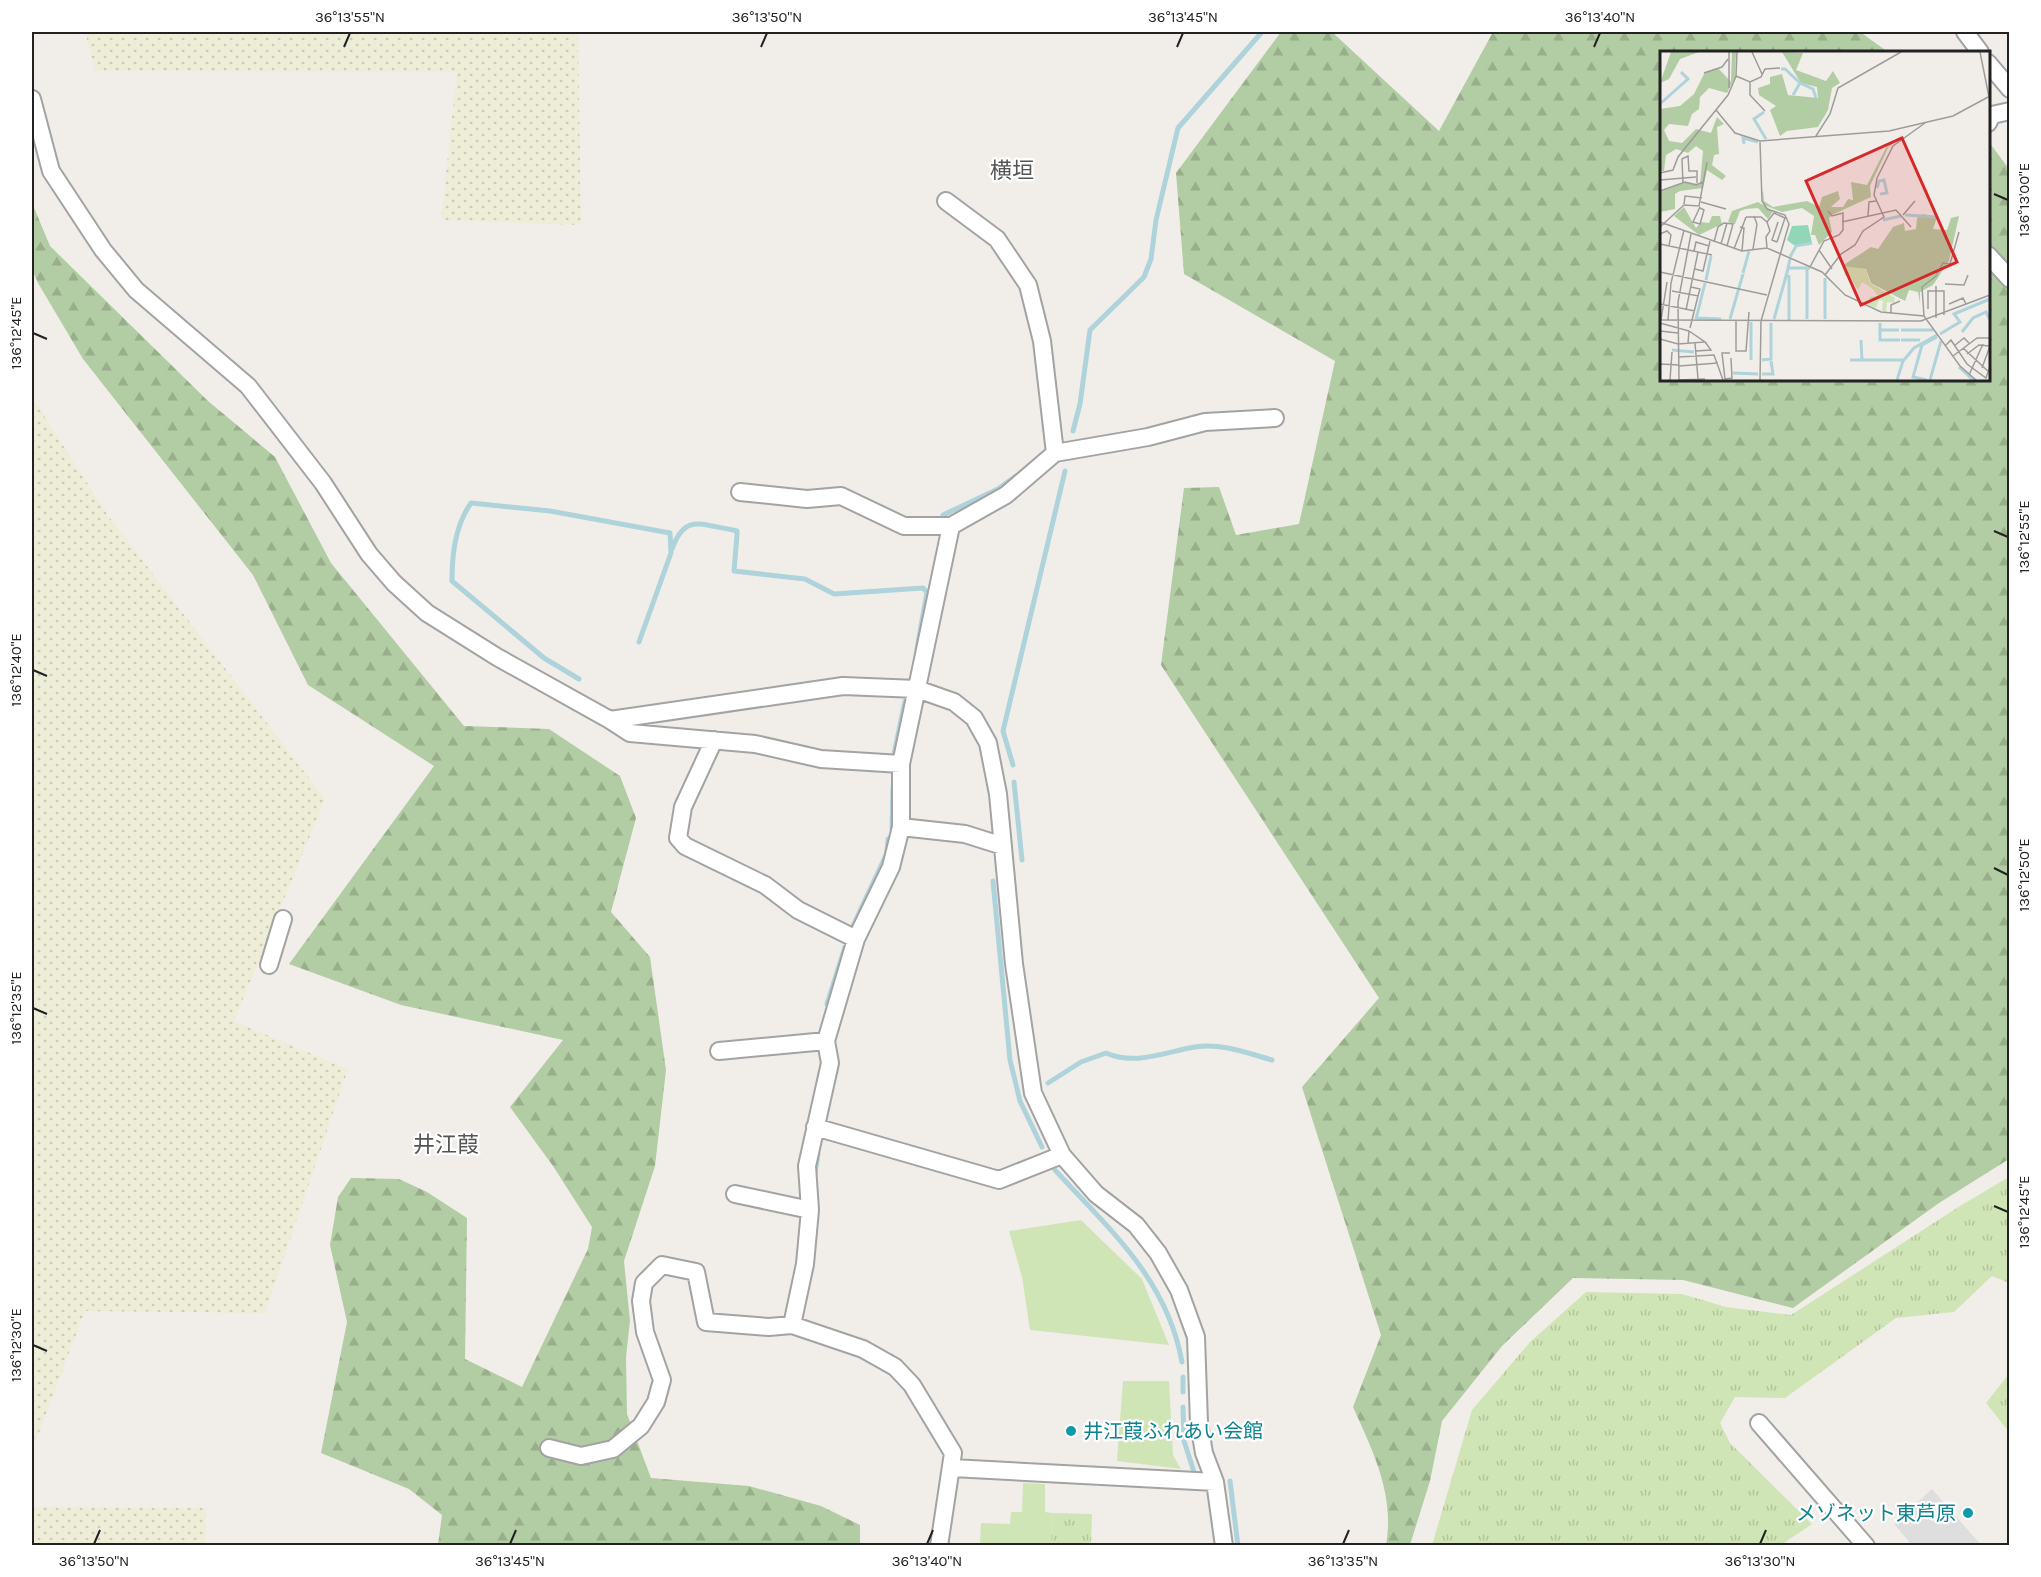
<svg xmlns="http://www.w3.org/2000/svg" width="2041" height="1577" font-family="Karla,'Noto Sans JP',sans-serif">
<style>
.farmland{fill:url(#farmland-dots)}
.grass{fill:url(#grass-tufts)}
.forest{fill:url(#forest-firs)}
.garden{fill:#d0e5b6}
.parking{fill:#dedede}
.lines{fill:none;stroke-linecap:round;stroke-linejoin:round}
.stream{stroke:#afd3da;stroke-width:5}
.minor-casing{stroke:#a3a3a3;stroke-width:20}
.minor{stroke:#fff;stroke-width:16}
.ticks{fill:none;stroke:#222;stroke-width:2}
.culture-dot{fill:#0f9aa8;stroke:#fff;stroke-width:2}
.labels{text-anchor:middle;stroke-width:4.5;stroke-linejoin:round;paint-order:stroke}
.culture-label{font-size:20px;fill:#0d838f;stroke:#fff;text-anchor:start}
.quarter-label{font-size:22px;fill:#555;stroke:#fff}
.inset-river{fill:none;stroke:#afd3da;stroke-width:3}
.inset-road{fill:none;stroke:#9e9c9a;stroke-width:1.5}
.view{fill:#d62828;fill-opacity:0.15;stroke:#d62828;stroke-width:3}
.inset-edge{fill:none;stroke:#222;stroke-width:3}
.neatline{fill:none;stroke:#222;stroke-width:2}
.ticks-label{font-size:15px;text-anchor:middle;fill:#222}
</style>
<defs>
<pattern id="farmland-dots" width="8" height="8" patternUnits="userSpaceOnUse" patternTransform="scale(1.5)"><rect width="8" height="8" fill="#ededd8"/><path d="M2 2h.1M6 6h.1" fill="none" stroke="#cbcbb9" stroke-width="1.8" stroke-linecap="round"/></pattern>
<pattern id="grass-tufts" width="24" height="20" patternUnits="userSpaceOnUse" patternTransform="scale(1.5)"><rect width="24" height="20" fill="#d0e5b6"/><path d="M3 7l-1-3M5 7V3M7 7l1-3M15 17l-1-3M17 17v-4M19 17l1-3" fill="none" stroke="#b2c49c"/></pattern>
<pattern id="forest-firs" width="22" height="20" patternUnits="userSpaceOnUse" patternTransform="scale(1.5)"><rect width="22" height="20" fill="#b2cca3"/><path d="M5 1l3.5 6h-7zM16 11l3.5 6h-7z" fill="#99af8c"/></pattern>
</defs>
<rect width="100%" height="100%" fill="#f1eeea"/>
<path class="farmland" d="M 85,32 L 578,32 L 581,225 L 441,220 L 457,72 L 95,71 Z
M 32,397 L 107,514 L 325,799 L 234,1021 L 348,1069 L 265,1313 L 85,1311 L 32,1451 Z
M 32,1507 L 206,1508 L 205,1545 L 32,1545 Z"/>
<path class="grass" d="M 2009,1177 L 2009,1283 L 1992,1276 L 1954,1312 L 1896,1318 L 1785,1398 L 1735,1397 L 1720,1423 L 1730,1443 L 1812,1524 L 1781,1545 L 1432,1545 L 1472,1410 L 1530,1342 L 1586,1292 L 1682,1294 L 1726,1307 L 1791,1315 L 1960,1206 Z
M 2009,1374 L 2009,1432 L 1986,1403 Z
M 1052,1513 L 1092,1514 L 1091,1545 L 1051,1546 Z"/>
<path class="forest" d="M 1281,32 L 1332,32 L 1439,131 L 1493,32 L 1860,32 L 1888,52 L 1662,52 L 1662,380 L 1988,380 L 1989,142 L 2009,169 L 2009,1159 L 1939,1203 L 1793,1308 L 1683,1280 L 1573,1278 L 1502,1346 L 1442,1421 L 1430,1481 L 1410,1545 L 1386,1545 C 1395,1494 1373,1452 1353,1407 L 1381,1335 L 1302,1087 L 1379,998 L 1161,665 L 1184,488 L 1219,487 L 1236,535 L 1299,524 L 1335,361 L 1184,274 L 1176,173 Z
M 32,203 L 50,246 L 208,401 L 275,457 L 331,563 L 464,726 L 549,729 L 620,776 L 636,818 L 611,912 L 650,957 L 666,1070 L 655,1166 L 624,1261 L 630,1321 L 626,1357 L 627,1414 L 651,1478 L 749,1486 L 821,1506 L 860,1525 L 860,1545 L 438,1545 L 442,1515 L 409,1489 L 321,1453 L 347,1322 L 330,1245 L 338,1197 L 351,1178 L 399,1179 L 427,1192 L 467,1218 L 465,1359 L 522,1387 L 588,1249 L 592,1227 L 553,1166 L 510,1107 L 563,1040 L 401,1005 L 289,964 L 434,766 L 308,685 L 253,575 L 83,359 L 38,283 L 32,270 Z"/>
<path class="garden" d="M 1081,1220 L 1142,1279 L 1169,1345 L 1030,1330 L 1022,1277 L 1009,1231 Z
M 1123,1381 L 1169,1381 L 1173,1455 L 1181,1469 L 1117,1461 Z
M 1023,1483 L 1045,1484 L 1045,1512 L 1052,1513 L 1051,1545 L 941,1546 L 980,1545 L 981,1523 L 1010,1524 L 1011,1512 L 1022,1512 Z"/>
<path class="parking" d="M 1932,1489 L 1981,1545 L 1912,1545 L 1894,1524 Z"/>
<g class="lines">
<path class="stream" d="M 1073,431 L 1080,404 L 1090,330 L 1144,277 L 1151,259 L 1156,220 L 1178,128 L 1262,32
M 943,515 L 998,489 L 1016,476
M 672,549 C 685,513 701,525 733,530 L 737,531 L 737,535 L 734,571 L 805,579 L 834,594 L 923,588 L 927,592 L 917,649
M 579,679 L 544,658 L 452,581 C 452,554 455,526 471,503 L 550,511 L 670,533 L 671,553 L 639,642
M 894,754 L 905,701
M 1013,765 L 1003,731 L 1065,471
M 1014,782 L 1022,860
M 892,828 L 893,787
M 993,881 L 1010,1060 L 1020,1101 L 1042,1147
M 853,926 L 887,853 L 888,839
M 827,1004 L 845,947
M 1048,1083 L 1081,1062 L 1106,1053 C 1135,1066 1165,1052 1195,1047 C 1222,1043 1247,1053 1272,1060
M 1055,1170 C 1110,1230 1167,1279 1182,1362
M 815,1174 L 818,1154
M 1183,1392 L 1183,1377
M 1183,1407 L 1184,1441 L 1194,1472
M 1230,1481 L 1238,1546"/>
<defs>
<path id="minor" d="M 1965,32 L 1980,52
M 1988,63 L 2010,89
M 32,99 L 51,171 L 103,250 L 136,290 L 248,386 L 323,483 L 369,554 L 394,583 L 427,613 L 497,657 L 610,720 L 843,686 L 917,689 L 954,702 L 974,718 L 988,743 L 998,794 L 1014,964 L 1033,1093 L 1062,1155 L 1096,1194 L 1136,1225 L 1158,1253 L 1179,1290 L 1196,1337 L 1199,1423 L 1204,1453 L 1215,1482 L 1224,1546
M 1988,123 L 1992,115 L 2010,111
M 946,201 L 997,239 L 1028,285 L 1042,341 L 1055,453
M 1988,255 L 2010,279
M 740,492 L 807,499 L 841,496 L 904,526 L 951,526
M 610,720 L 630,733 L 755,744 L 821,759 L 901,764
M 714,740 L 683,807 L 678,838 L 685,846 L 765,885 L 798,910 L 856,939
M 901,827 L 965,834 L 1003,846
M 269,965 L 283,919
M 719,1051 L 826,1041
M 815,1127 L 999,1180 L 1062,1155
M 735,1194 L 810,1210
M 792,1325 L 805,1264 L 810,1210 L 807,1166 L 830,1063 L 826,1041 L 856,939 L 891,867 L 901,827 L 901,764 L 951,526 L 1006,495 L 1055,453 L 1148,437 L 1205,422 L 1275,418
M 1759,1423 L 1866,1546
M 549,1448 L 581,1456 L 613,1449 L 641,1426 L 656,1402 L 662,1380 L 645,1332 L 641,1301 L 644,1283 L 662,1265 L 696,1272 L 706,1322 L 769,1327 L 792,1325 L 863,1349 L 895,1367 L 912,1385 L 953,1453 L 939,1546
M 952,1468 L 1215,1482"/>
</defs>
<use href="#minor" class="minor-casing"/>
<use href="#minor" class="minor"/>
</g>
<path class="ticks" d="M 344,47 L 350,33M 761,47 L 767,33M 1177,47 L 1183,33M 1594,47 L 1600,33M 1994,194 L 2008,200M 33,333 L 47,339M 1994,531 L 2008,537M 33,670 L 47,676M 1994,868 L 2008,875M 33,1008 L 47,1014M 1994,1206 L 2008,1212M 33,1345 L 47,1351M 94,1544 L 100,1530M 510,1544 L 516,1530M 927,1544 L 933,1530M 1343,1544 L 1349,1530M 1760,1544 L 1766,1530"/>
<g class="culture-dot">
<circle cx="1071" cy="1431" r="6"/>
<circle cx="1968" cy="1513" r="6"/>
</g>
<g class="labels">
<g class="culture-label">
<text x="1083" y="1438">井江葭ふれあい会館</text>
<text x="1956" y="1520" text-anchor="end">メゾネット東芦原</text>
</g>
<g class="quarter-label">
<text x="1012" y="178">横垣</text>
<text x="446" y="1152">井江葭</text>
</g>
</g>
<g transform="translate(1660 51)">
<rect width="330" height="330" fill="#f1eeea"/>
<path d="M 196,215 L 206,219 L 210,232 L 235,247 L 234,252 L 227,251 L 226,261 L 222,260 L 223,250 L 219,249 L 216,257 L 207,253 L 210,246 L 218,245 L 213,238 L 202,231 L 198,239 L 190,225 L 185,225 L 183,216 Z" fill="#d0e5b6"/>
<path d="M 11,1 L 39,1 L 20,8 L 9,28 L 0,32 ZM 72,1 L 76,1 L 75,26 L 67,42 L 49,37 L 40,46 L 39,58 L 32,63 L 28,75 L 9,73 L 4,79 L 9,90 L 22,92 L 36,78 L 51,82 L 57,66 L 64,73 L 57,76 L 59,103 L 54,104 L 52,114 L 66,125 L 62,129 L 47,119 L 43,137 L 20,140 L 15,143 L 15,158 L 0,161 L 0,140 L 25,131 L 40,133 L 43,100 L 36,95 L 28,102 L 16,98 L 6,104 L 4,120 L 0,120 L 0,58 L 20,55 L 34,43 L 45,21 L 58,17 L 71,31 ZM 122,1 L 143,2 L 136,19 L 166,30 L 173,20 L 180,32 L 172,37 L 168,59 L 158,76 L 127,80 L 120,85 L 110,59 L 116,55 L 99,44 L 98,37 L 110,33 L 110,26 L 122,23 L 128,44 L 158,47 L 157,36 L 141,32 ZM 245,81 L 228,97 L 210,135 L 211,146 L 172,164 L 169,167 L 172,181 L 159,194 L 155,184 L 151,184 L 154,165 L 142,157 L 122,161 L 104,154 L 102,144 L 103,139 L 104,150 L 113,156 L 147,150 L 159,156 L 162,146 L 178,140 L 180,148 L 171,156 L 183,156 L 188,148 L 193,149 L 191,131 L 207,134 L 226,97 ZM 98,151 L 113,160 L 108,168 L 98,157 L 86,158 L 80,160 L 75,173 L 68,171 L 72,160 ZM 24,156 L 36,177 L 41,171 L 49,172 L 52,165 L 60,165 L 62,173 L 39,184 L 14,165 ZM 263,163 L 277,166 L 273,178 L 287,179 L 291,167 L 299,165 L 289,210 L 273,234 L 260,241 L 260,252 L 258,241 L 249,239 L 245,250 L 211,232 L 206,218 L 182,215 L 211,196 L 218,198 L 233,176 L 244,172 L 245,180 L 256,178 L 257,167 Z" fill="#b2cca3"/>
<path d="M 148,174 L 152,192 L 135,195 L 127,189 L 132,175 Z" fill="#91d7b7"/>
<path class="inset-river" d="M 121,18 L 125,18 L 140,32 L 133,44M 140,32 L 153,38 L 156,47M 1,52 L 28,28 L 21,21M 104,61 L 94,68 L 106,88M 84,93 L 83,87 L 98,91M 217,137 L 219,130 L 224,129 L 227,142 L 220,143M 245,164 L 277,166M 223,169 L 241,165M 130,206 L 136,195 L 152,192M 130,208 L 128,217 L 150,217M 83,222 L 89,200M 46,229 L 51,205M 37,267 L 61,268M 36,268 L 45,232M 70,268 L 83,223M 114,268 L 128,218M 147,268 L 147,217M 165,268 L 165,227M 129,269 L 129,224M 220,272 L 220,279 L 239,279M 241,279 L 273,279M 220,280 L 220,289 L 240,289M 302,281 L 313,267 L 326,261 L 330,269M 280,283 L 300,271 L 294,263 L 330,248M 201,289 L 202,309M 241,289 L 260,289M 12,299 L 34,301M 91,309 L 91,271M 102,309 L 111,308 L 111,272M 190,309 L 243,309M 299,316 L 313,329M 73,322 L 98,323M 102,323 L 113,323 L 111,310M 237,329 L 243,310 L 254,297 L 277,284M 267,329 L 253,326 L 262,294 L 277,286M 270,329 L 281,290"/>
<path class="inset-road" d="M 92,1 L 102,23M 320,1 L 330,51M 44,22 L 62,16 L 68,8M 76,25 L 90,31 L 101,26 L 105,18 L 120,17M 90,31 L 90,44 L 105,60M 69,37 L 69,1M 56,59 L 75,82 L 100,90 L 229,80 L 293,65 L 330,45M 156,85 L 170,63 L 178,37 L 241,1M 0,122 L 13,119 L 18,106 L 68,44 L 76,25 L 77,1M 0,129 L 36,126M 23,133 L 22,108 L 28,105 L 29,120 L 37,120 L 37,132M 0,140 L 25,131 L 36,134 L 43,131M 41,151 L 66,158M 24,153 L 25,145 L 42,147M 40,156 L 33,171 L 40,173 L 44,159 L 40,157M 243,164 L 255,150M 208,165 L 209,151 L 216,150M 86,166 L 101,166 L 107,171 L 110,180 L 106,186 L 107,197M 0,171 L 82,200 L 107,197 L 162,221 L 185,244 L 221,261 L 264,265 L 300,315 L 316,329M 107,171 L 114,162 L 125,167 L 117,191M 182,171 L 236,159 L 251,176M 0,176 L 24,154 L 39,155 L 47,111M 80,176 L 84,177 L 82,200M 0,183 L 7,180 L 11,184 L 9,195M 54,191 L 58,176 L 64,172 L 73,173 L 67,195M 117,191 L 112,189 L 118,171M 0,193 L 52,204M 61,193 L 67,172M 74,198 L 86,166M 93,198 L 97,173 L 94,165M 159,199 L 172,218M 34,200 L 36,191 L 49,195M 150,216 L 164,190 L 179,184 L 183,179 L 183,162 L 172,165 L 168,160M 35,218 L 43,220 L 50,190M 0,221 L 107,244M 165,224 L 181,203 L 195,194 L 203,180 L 224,166 L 214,144 L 217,127 L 233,95 L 265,72M 285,233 L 304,234 L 308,224M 12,240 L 38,245 L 40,238 L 31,236M 0,253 L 35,260M 289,253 L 303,247 L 306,253M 268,258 L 268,240 L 284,240 L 284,264M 26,259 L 38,201M 231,263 L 231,254 L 240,250M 264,265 L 262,236 L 276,225 L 283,212 L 290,213 L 299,181M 276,267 L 276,235M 0,269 L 261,270 L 330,244M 1,269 L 7,231M 8,269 L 11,232 L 24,179M 76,270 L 76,300 L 86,300 L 89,261M 0,272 L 29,280M 30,277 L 38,245M 0,280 L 18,282M 0,288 L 18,293 L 45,291 L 29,280 L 28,292M 35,292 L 38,328M 286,294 L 291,289 L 307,313 L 326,327 L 330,315M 294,295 L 304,287 L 309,292M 303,297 L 330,322M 36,300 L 51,299 L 45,291M 70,302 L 62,302 L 65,328 L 72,327 L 71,307M 307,303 L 319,294 L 330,295M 293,305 L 317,287 L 330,287M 18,306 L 54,304 L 63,329M 0,313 L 19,314M 19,315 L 58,312M 322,317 L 330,295M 309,324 L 323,293M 10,329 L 12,301M 19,329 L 18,251 L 31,183M 19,329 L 45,328M 100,329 L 101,270 L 129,173 L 125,164 L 107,158 L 102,150 L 100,91"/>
<path class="view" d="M 242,87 L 297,211 L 201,254 L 146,130 Z"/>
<rect width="330" height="330" class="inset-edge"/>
</g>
<rect width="2041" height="1577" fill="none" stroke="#ffffff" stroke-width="66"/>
<rect x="33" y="33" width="1975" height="1511" class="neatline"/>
<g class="ticks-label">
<text x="350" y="22">36°13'55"N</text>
<text x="767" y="22">36°13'50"N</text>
<text x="1183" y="22">36°13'45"N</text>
<text x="1600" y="22">36°13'40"N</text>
<text transform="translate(2024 200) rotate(-90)" y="5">136°13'00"E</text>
<text transform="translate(16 333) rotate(-90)" y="5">136°12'45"E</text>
<text transform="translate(2024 537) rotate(-90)" y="5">136°12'55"E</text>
<text transform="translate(16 670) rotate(-90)" y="5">136°12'40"E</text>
<text transform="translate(2024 875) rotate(-90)" y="5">136°12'50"E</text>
<text transform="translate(16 1008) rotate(-90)" y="5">136°12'35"E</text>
<text transform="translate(2024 1212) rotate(-90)" y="5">136°12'45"E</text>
<text transform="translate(16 1345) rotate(-90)" y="5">136°12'30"E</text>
<text x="94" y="1566">36°13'50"N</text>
<text x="510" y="1566">36°13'45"N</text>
<text x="927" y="1566">36°13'40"N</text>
<text x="1343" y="1566">36°13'35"N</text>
<text x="1760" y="1566">36°13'30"N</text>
</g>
</svg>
